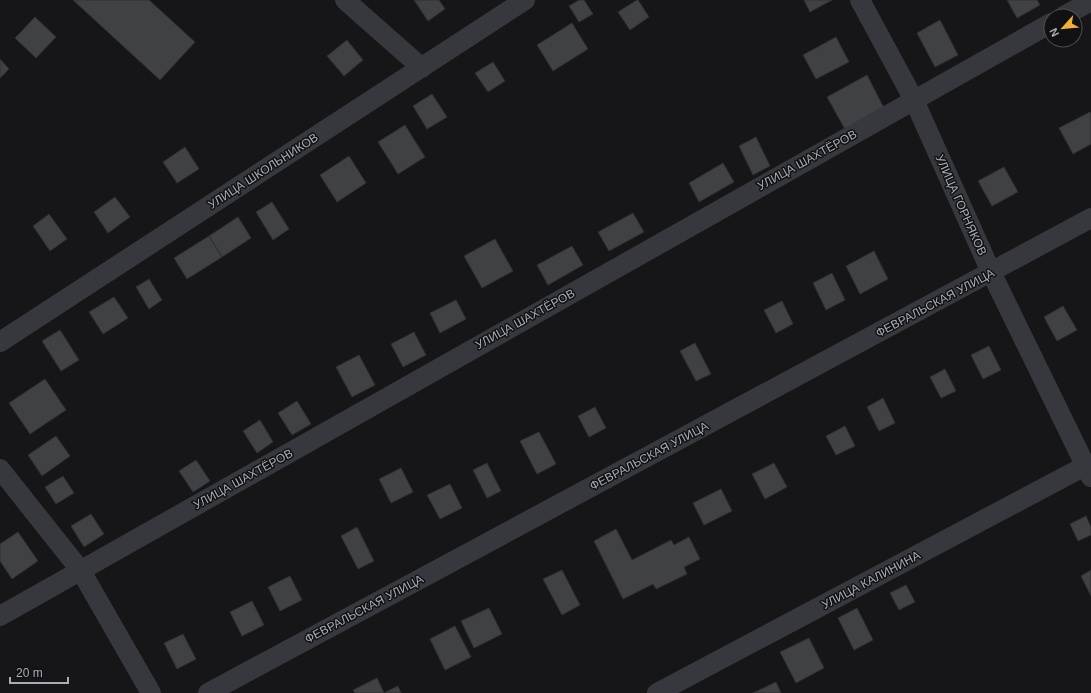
<svg xmlns="http://www.w3.org/2000/svg" width="1091" height="693" font-family="Arial,sans-serif">
<style>
.building{fill:#404145;stroke:#303034}
.lines{fill:none;stroke-linecap:round;stroke-linejoin:round}
.street{stroke:#37383d;stroke-width:20}
.labels{text-anchor:middle;stroke-width:3;stroke-linejoin:round;paint-order:stroke}
.street-label{font-size:12px;fill:#a8adb8;stroke:#111113}
</style>
<rect width="100%" height="100%" fill="#161618"/>
<path class="building" d="M 73,0 L 149,0 L 195,42 L 160,80 Z
M 414,0 L 439,0 L 445,9 L 428,21 Z
M 579,0 L 584,0 L 593,14 L 579,22 L 569,6 Z
M 637,0 L 638,0 L 649,17 L 630,30 L 618,12 Z
M 804,0 L 832,0 L 810,12 Z
M 1007,0 L 1037,0 L 1040,5 L 1017,18 Z
M 35,17 L 56,37 L 36,58 L 15,38 Z
M 940,20 L 958,55 L 935,67 L 917,33 Z
M 572,23 L 588,49 L 553,71 L 537,45 Z
M 836,37 L 849,62 L 816,79 L 803,55 Z
M 347,40 L 363,60 L 344,76 L 327,56 Z
M 0,59 L 9,69 L 0,78 Z
M 493,62 L 505,81 L 488,92 L 475,73 Z
M 867,75 L 885,110 L 846,131 L 827,97 Z
M 432,94 L 447,117 L 427,129 L 413,106 Z
M 1090,112 L 1091,114 L 1091,144 L 1073,154 L 1059,128 Z
M 405,125 L 425,157 L 398,174 L 378,142 Z
M 756,137 L 770,166 L 753,175 L 739,146 Z
M 185,147 L 199,169 L 177,183 L 163,162 Z
M 349,156 L 366,183 L 337,202 L 320,175 Z
M 723,163 L 734,182 L 699,202 L 689,183 Z
M 1004,167 L 1018,192 L 992,206 L 978,181 Z
M 115,197 L 130,217 L 108,233 L 94,212 Z
M 272,202 L 289,229 L 273,240 L 256,212 Z
M 633,213 L 644,232 L 609,251 L 598,232 Z
M 49,214 L 67,239 L 50,251 L 33,226 Z
M 238,217 L 251,238 L 222,257 L 209,236 Z
M 209,236 L 222,257 L 187,279 L 174,258 Z
M 495,239 L 513,271 L 482,288 L 464,256 Z
M 572,246 L 583,265 L 548,285 L 537,265 Z
M 874,251 L 888,279 L 860,294 L 846,266 Z
M 832,273 L 845,300 L 826,310 L 813,283 Z
M 149,279 L 162,300 L 149,309 L 136,287 Z
M 114,297 L 128,318 L 103,334 L 89,312 Z
M 456,300 L 466,319 L 440,333 L 430,313 Z
M 782,301 L 793,324 L 776,333 L 764,310 Z
M 1063,306 L 1077,330 L 1057,341 L 1044,317 Z
M 60,330 L 79,360 L 61,371 L 42,341 Z
M 414,332 L 426,355 L 403,367 L 391,344 Z
M 695,343 L 711,374 L 696,381 L 680,351 Z
M 989,346 L 1001,370 L 983,379 L 971,355 Z
M 359,355 L 375,385 L 352,397 L 336,367 Z
M 945,369 L 956,391 L 941,398 L 930,377 Z
M 45,379 L 66,410 L 30,434 L 9,403 Z
M 883,398 L 895,423 L 879,431 L 867,407 Z
M 297,401 L 311,424 L 292,435 L 278,413 Z
M 595,407 L 606,428 L 589,437 L 578,416 Z
M 260,420 L 273,442 L 257,453 L 243,431 Z
M 845,426 L 855,446 L 836,455 L 826,436 Z
M 539,432 L 556,464 L 537,474 L 520,441 Z
M 56,436 L 70,456 L 42,476 L 28,455 Z
M 196,460 L 210,481 L 193,492 L 179,471 Z
M 487,463 L 501,491 L 487,498 L 473,470 Z
M 774,463 L 787,487 L 765,499 L 752,474 Z
M 401,468 L 413,492 L 391,503 L 379,479 Z
M 63,476 L 74,493 L 56,504 L 45,487 Z
M 450,484 L 462,508 L 440,519 L 427,495 Z
M 721,489 L 732,511 L 704,525 L 693,503 Z
M 91,514 L 104,534 L 84,547 L 71,526 Z
M 1086,516 L 1091,527 L 1091,535 L 1078,541 L 1070,524 Z
M 357,527 L 374,561 L 358,569 L 341,536 Z
M 616,529 L 632,560 L 671,540 L 674,545 L 689,537 L 700,559 L 684,567 L 687,574 L 656,589 L 653,584 L 623,599 L 594,541 Z
M 18,532 L 38,561 L 12,579 L 0,561 L 0,544 Z
M 562,570 L 580,605 L 562,615 L 543,579 Z
M 1091,570 L 1091,596 L 1081,576 Z
M 290,576 L 302,600 L 280,611 L 268,587 Z
M 906,585 L 915,602 L 899,610 L 890,593 Z
M 252,601 L 264,625 L 242,636 L 230,612 Z
M 489,608 L 502,634 L 474,648 L 461,621 Z
M 857,608 L 873,640 L 854,650 L 838,618 Z
M 455,626 L 471,657 L 445,670 L 430,639 Z
M 183,634 L 196,659 L 177,669 L 164,643 Z
M 809,638 L 824,668 L 796,683 L 780,652 Z
M 377,678 L 384,693 L 398,686 L 401,693 L 355,693 L 353,690 Z
M 776,682 L 781,693 L 753,693 Z"/>
<g class="lines">
<path class="street" d="M 345,0 L 422,68
M 860,0 L 914,100 L 991,272 L 1091,477
M 1064,16 L 1091,1
M 0,342 L 525,0
M 0,469 L 81,571 L 151,693
M 0,616 L 1051,23
M 208,693 L 1091,218
M 657,693 L 1085,466"/>
</g>
<g class="labels">
<g class="street-label">
<text transform="translate(807 160) rotate(-29)" y="4">УЛИЦА ШАХТЁРОВ</text>
<text transform="translate(263 171) rotate(-33)" y="4">УЛИЦА ШКОЛЬНИКОВ</text>
<text transform="translate(961 205) rotate(66)" y="4">УЛИЦА ГОРНЯКОВ</text>
<text transform="translate(935 303) rotate(-28)" y="4">ФЕВРАЛЬСКАЯ УЛИЦА</text>
<text transform="translate(525 319) rotate(-29)" y="4">УЛИЦА ШАХТЁРОВ</text>
<text transform="translate(649 456) rotate(-28)" y="4">ФЕВРАЛЬСКАЯ УЛИЦА</text>
<text transform="translate(243 479) rotate(-29)" y="4">УЛИЦА ШАХТЁРОВ</text>
<text transform="translate(871 580) rotate(-28)" y="4">УЛИЦА КАЛИНИНА</text>
<text transform="translate(364 609) rotate(-28)" y="4">ФЕВРАЛЬСКАЯ УЛИЦА</text>
</g>
</g>
<g transform="translate(1063 28) rotate(243)"><circle r="19" fill="#111113" stroke="#4d4f55"/>
<path d="M0-3L7 15L0 10L-7 15Z" fill="#f2b134"/>
<text y="-6" font-size="11" font-weight="bold" text-anchor="middle" fill="#a8adb8">N</text>
</g>
<path d="M10 677v6h58v-6" fill="none" stroke="#a8adb8" stroke-width="2"/>
<text x="16" y="677" font-size="12" fill="#a8adb8" stroke="#111113" stroke-width="3" paint-order="stroke">20 m</text>
</svg>
